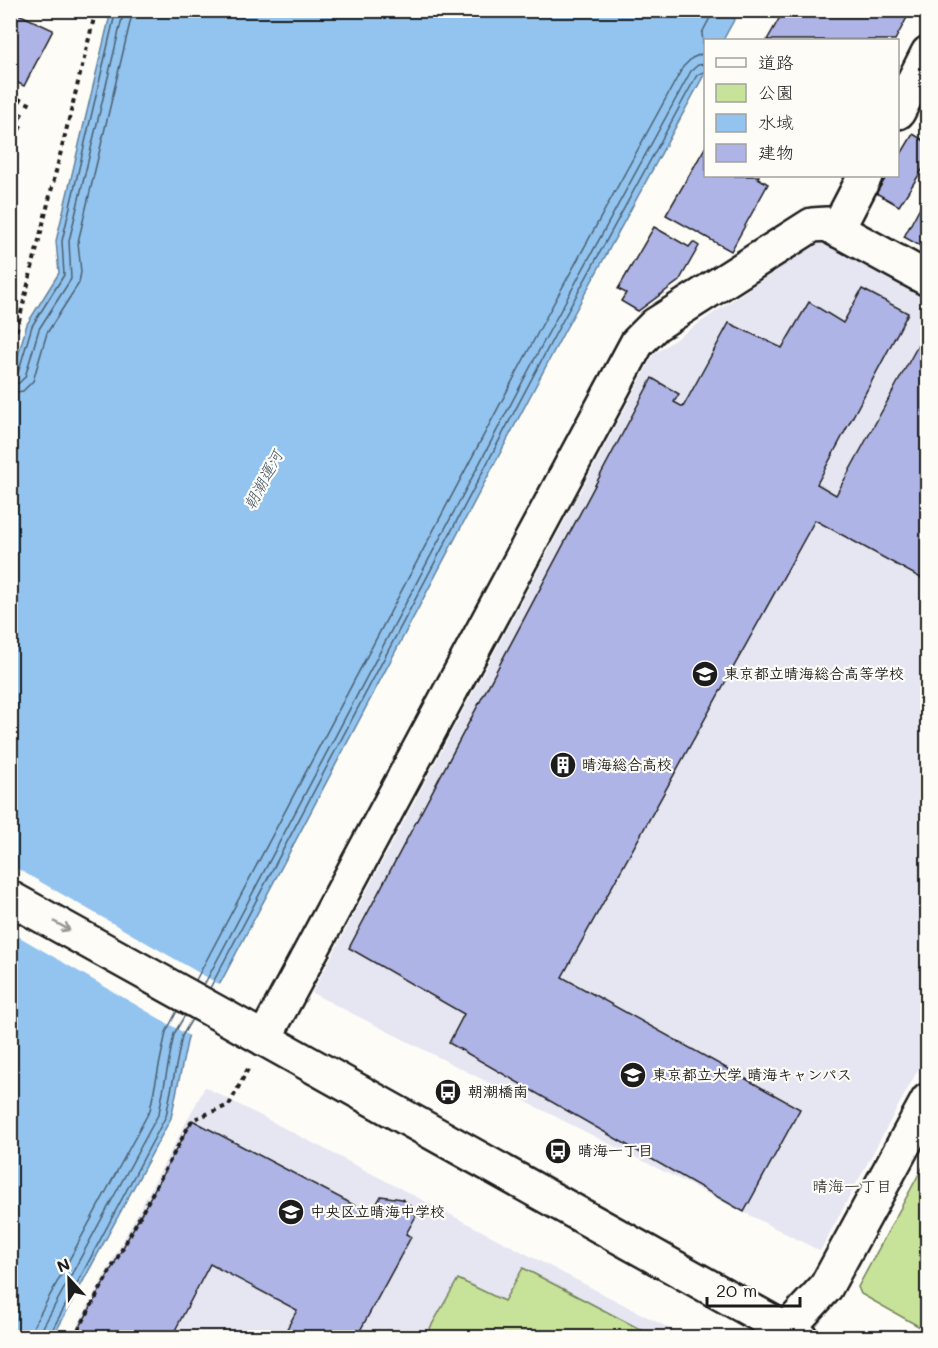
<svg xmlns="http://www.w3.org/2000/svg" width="938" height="1348" font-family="Mali,'Klee One',sans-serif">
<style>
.built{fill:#e5e6f2}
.green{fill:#c7e299;stroke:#727f5a;stroke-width:1.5}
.water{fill:#92c4ef;stroke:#63819b;stroke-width:1.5}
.pier{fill:#fdfcf7}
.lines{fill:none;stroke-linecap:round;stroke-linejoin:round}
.shore{stroke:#4b5f70;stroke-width:1.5}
.building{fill:#aeb4e5;stroke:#1c1c1c;stroke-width:1.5}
.street-casing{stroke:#1c1c1c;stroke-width:38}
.secondary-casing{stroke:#1c1c1c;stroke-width:38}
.path{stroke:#1c1c1c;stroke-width:4;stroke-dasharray:4.5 4.5;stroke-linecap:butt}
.street{stroke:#fdfcf7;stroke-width:33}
.secondary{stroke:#fdfcf7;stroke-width:33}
.oneway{stroke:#989794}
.labels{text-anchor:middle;stroke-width:4.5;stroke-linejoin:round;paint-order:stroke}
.poi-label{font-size:15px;font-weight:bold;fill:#1c1c1c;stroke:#fdfcf7;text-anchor:start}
.water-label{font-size:16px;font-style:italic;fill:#455766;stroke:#fdfcf7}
.neighbourhood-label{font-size:16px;fill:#1c1c1c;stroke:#fdfcf7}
</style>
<rect width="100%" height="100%" fill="#fdfcf7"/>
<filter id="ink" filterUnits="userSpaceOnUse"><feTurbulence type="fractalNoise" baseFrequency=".0167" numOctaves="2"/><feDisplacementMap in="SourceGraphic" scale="12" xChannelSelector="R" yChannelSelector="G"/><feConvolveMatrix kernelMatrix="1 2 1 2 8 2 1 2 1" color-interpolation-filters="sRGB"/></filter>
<g filter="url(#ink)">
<path class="built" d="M 819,241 L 927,300 L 927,1053 L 820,1251 L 312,993 L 654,354 Z
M 205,1087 L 684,1336 L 684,1337 L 71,1338 Z"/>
<path class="green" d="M 927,1159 L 928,1331 L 927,1331 L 861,1294 L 858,1287 Z
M 523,1268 L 655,1337 L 425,1337 L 458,1279 L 504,1301 Z"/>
<path class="water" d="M 111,11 L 739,11 L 723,40 L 706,40 L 705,73 L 564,332 L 222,980 L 188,1037 L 171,1118 L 53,1337 L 11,1338 L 11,380 L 27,324 L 59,273 L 56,241 Z"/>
<path class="pier" d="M 11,865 L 222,986 L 191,1037 L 11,932 Z"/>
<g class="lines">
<path class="shore" d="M 10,377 L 18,373 L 32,326 L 64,275 L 62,241 L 116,10
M 10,384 L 19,383 L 25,377 L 39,329 L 71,279 L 69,241 L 124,10
M 10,393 L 23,391 L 33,381 L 47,333 L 79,283 L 81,272 L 78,242 L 133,10
M 196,980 L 544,321 L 683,67 L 692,58 L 704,53 L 702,33 L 714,10
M 204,985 L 552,326 L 691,71 L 698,65 L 706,64
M 210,988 L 558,329 L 697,75 L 706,71
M 31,1338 L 34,1325 L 150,1110 L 166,1032 L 177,1011
M 40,1338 L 42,1329 L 159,1113 L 174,1034 L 185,1015
M 48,1338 L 166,1116 L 182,1036 L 192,1019"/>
</g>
<path class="building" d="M 10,10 L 53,30 L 24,86 L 10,79 Z
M 784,10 L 911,10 L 895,40 L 767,40 Z
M 10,108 L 23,114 L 17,125 L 22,127 L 16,138 L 10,135 Z
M 913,134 L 928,143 L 928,161 L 899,206 L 876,193 L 887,176 L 898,176 L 898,159 Z
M 706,146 L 706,176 L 759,176 L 758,178 L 768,184 L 731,251 L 666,215 Z
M 928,192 L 928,242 L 924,248 L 904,237 Z
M 654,227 L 689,247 L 693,242 L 699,246 L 679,281 L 638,311 L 621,301 L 626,293 L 618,289 Z
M 862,289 L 908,313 L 817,484 L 836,495 L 928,327 L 928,582 L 815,520 L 562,977 L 800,1109 L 744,1212 L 449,1043 L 464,1014 L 349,948 L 652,378 L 679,394 L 674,402 L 683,407 L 729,323 L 782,348 L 809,302 L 843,323 Z
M 192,1120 L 371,1214 L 381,1196 L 402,1199 L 414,1209 L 416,1216 L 406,1234 L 411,1237 L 356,1338 L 282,1338 L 297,1310 L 210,1264 L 172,1336 L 174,1338 L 74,1338 Z"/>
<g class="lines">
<defs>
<path id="street" d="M 898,112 L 928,53
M 837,230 L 865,176
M 10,898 L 225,1017"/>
<path id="secondary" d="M 225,1017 L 801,1338
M 264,1039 L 637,343 L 655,325 L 812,225 L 827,224 L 928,279
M 779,1338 L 826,1287 L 928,1100"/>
</defs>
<use href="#street" class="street-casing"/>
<use href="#secondary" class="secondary-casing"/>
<path class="path" d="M 10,95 L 32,105
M 10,357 L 96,10
M 74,1338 L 192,1120 L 229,1105 L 250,1065"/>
<use href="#street" class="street"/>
<use href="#secondary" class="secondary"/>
</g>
<defs><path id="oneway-shaft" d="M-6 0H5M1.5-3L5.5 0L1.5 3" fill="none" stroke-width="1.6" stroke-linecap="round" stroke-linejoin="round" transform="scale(1.5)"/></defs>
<use class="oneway" href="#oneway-shaft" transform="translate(62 926) rotate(29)"/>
</g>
<defs>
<symbol id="school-disc" viewBox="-11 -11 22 22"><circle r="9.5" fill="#1c1c1c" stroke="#fdfcf7"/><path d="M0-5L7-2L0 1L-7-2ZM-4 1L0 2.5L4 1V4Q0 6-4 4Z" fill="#fff"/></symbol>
<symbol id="building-disc" viewBox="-11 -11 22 22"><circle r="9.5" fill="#1c1c1c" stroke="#fdfcf7"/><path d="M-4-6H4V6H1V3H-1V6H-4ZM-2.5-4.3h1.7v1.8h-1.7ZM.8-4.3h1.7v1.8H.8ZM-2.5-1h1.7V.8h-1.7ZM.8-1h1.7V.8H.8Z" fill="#fff"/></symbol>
<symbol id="university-disc" viewBox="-11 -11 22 22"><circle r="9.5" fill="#1c1c1c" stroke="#fdfcf7"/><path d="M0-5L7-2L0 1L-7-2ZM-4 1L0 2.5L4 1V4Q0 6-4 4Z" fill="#fff"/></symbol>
<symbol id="bus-disc" viewBox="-11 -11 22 22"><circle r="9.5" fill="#1c1c1c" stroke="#fdfcf7"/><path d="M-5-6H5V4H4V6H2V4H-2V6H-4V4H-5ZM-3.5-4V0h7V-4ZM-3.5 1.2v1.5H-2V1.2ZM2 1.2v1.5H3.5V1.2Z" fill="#fff"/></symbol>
</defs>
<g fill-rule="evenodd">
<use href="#school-disc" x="690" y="659" width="30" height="30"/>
<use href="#building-disc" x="548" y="750" width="30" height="30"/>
<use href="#university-disc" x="618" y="1060" width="30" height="30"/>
<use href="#bus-disc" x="433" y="1077" width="30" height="30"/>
<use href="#bus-disc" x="543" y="1136" width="30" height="30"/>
<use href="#school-disc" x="276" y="1197" width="30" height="30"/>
</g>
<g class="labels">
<g class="poi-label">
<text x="724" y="679">東京都立晴海総合高等学校</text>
<text x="582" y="770">晴海総合高校</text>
<text x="652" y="1080">東京都立大学 晴海キャンパス</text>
<text x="468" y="1097">朝潮橋南</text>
<text x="578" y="1156">晴海一丁目</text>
<text x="310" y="1217">中央区立晴海中学校</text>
</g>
<g class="water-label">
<text transform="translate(263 480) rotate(-62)" y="6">朝潮運河</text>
</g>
<g class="neighbourhood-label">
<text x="852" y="1192">晴海一丁目</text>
</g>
</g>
<rect width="938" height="1348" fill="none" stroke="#fdfcf7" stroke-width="36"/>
<rect x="18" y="18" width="902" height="1312" fill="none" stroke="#1c1c1c" stroke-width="2" filter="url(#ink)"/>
<rect x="704" y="39" width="195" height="138" fill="#fdfcf7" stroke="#a3a29f" stroke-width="1.5"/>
<rect x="716" y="58" width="30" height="9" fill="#fdfcf7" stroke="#a3a29f" stroke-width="1.5"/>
<text x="758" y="69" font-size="18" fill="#1c1c1c">道路</text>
<rect x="716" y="84" width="30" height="18" fill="#c7e299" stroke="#a3a29f" stroke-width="1.5"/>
<text x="758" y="99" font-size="18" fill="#1c1c1c">公園</text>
<rect x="716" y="114" width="30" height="18" fill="#92c4ef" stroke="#a3a29f" stroke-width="1.5"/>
<text x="758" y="129" font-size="18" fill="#1c1c1c">水域</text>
<rect x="716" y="144" width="30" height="18" fill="#aeb4e5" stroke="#a3a29f" stroke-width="1.5"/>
<text x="758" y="159" font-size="18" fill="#1c1c1c">建物</text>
<g transform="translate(69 1279) rotate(338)" stroke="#fdfcf7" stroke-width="4.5" paint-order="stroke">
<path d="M0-4.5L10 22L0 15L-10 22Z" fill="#1c1c1c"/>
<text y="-9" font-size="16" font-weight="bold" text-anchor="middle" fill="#1c1c1c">N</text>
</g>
<path d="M707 1297v9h93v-9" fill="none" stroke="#1c1c1c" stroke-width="3"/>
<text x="716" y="1297" font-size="18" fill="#1c1c1c" stroke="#fdfcf7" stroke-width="4.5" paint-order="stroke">20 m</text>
</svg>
